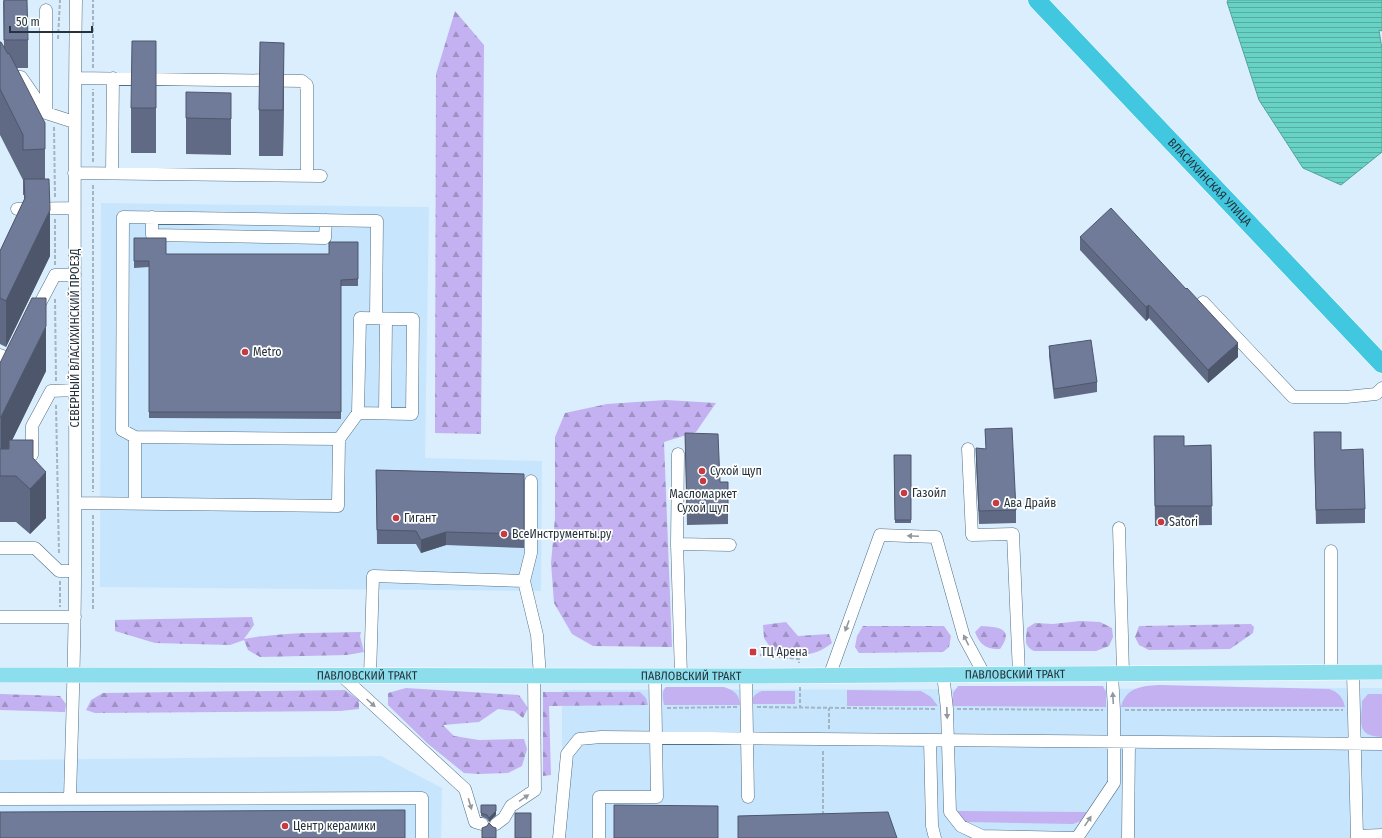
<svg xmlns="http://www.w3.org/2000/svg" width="1382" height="838" font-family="'Fira Sans Condensed',sans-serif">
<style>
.built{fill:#c7e6fe}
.grass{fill:#c3b1f1}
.forest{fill:url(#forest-firs)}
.water{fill:url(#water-rules);stroke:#54a39b}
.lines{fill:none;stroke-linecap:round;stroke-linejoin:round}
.minor-casing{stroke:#516f84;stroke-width:13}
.major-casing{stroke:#fff;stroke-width:16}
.highway-casing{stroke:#fff;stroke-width:19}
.path{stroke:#a3b5c2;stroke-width:2;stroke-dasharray:4 2;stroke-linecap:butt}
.minor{stroke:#fff;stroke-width:12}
.major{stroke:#8ddeec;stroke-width:15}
.highway{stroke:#41c8e0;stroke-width:18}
.wall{fill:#606a84}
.shaded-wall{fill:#4e566b}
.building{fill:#707b99;stroke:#4e566b}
.oneway{fill:#92999e}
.poi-dot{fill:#c93a40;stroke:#fff;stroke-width:1.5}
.labels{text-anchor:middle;stroke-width:3.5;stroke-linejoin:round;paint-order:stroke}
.street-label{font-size:12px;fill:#26333c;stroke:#fff}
.poi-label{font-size:12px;fill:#26333c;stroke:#fff;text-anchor:start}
</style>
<defs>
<pattern id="forest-firs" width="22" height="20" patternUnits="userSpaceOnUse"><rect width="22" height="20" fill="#c3b1f1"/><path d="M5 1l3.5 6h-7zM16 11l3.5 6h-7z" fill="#9e91c4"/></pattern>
<pattern id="water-rules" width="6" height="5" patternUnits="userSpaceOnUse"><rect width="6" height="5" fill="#68d3c4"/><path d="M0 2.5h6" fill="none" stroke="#55aca0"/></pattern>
</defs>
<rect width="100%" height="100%" fill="#dbeefd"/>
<path class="built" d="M 101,203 L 429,207 L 425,458 L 542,461 L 541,591 L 100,587 Z
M 1382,688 L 1382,838 L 562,838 L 562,690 Z
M 381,756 L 442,788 L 441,838 L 0,838 L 0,760 Z"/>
<path class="grass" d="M 1159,685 L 1329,689 C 1339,692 1343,698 1345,707 L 1121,707 C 1126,687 1142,686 1159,685 Z
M 958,686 L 1103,686 L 1106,692 L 1106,707 L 952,706 L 953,693 Z
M 666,687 L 724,687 C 733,690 740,694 740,705 L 664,705 C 663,699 661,691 666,687 Z
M 847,690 L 921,691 L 931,697 L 938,706 L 847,706 Z
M 762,691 L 795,691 L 795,704 L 752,704 C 752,696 755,694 762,691 Z
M 1368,694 L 1382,694 L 1382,737 C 1355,736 1362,722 1362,701 Z
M 956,811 L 1087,812 L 1081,821 L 1073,824 L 967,822 L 963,821 Z"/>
<path class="forest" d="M 455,11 L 484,45 L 481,434 L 435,433 L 436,74 Z
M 666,400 L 716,403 L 696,432 L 664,442 L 672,647 L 593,646 L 572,634 L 554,603 L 551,563 L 555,518 L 555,437 L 565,413 L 607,404 Z
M 252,617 L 254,625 L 244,639 C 283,632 322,633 361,632 L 360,636 L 364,652 L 347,655 L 260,657 L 248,650 L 244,640 L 230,645 L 155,643 L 115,631 L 115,620 Z
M 1080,621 L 1100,622 L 1112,628 L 1113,637 L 1109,646 L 1096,651 L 1034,651 C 1023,645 1026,640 1027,628 L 1035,623 L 1053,624 Z
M 786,622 L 798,636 L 829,634 L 832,643 C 810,660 798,654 772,650 L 764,638 L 763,625 Z
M 1251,624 L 1254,627 L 1253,633 L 1230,649 L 1149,650 L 1139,645 L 1135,637 L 1139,626 Z
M 863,626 L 944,626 L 951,636 L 949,647 L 943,652 L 859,653 L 855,647 L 857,636 Z
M 981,626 C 998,627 1015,628 1000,649 C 987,650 980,645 975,632 Z
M 406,688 L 519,695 L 528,708 L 523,718 L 514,711 L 498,709 L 479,722 L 443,725 L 454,736 L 479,740 L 524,739 L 527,749 L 522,766 L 508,773 L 478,774 L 464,773 L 427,743 L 388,705 L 388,693 Z
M 345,690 L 359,700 L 359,709 L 340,711 L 95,713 L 86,710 L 91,700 L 103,693 Z
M 543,692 L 640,692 L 646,698 L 648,705 L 549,706 L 551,775 L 543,776 Z
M 0,694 L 60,696 L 66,704 L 65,712 L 0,710 Z"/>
<path class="water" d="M 1228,0 L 1382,0 L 1382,31 L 1379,30 L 1382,49 L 1382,152 L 1341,185 L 1303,168 L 1259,100 L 1227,2 Z"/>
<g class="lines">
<defs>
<path id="minor" d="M 46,10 L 46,113 L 74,122
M 0,76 L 21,77 L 46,113
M 75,78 L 302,81 L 307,85 L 307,176
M 74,173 L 321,176
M 112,173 L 113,78
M 17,209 L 74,208
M 152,217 L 152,235 L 325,238 L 326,220
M 1203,302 L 1293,397 L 1346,397 L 1376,394 L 1382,388
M 36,311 L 55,275 L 75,275
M 0,355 L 11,360 L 14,353
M 385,413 L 386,319
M 135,437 L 122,430 L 123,217 L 377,221 L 376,318
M 339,439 L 358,413 L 412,414 L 413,319 L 360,318 L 358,413
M 968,449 L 972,535 L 1013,534 L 1019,674
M 678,454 L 677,544 L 681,675
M 32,455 L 32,426 L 51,391 L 75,390
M 531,481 L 531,553 L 524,581 L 537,635 L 540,676
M 75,503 L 338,506 L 339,439 L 135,437 L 135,504
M 1119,528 L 1123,673
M 677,544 L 730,545
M 0,548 L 35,548 L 59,571 L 75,571
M 1331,551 L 1331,672
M 0,617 L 75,617
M 1353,672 L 1357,838
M 830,674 L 880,535 L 936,537 L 964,637 L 984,674
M 943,674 L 947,709 L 950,812 L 961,826 L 982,836 L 1077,838 L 1114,783 L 1114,710 L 1112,674
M 342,676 L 465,789 L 475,822 L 482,824
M 370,676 L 373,576 L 524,581
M 746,676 L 748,797
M 930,740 L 932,826 L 935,838
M 0,799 L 422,798 L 422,838
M 70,799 C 72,722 75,646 75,570 C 76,380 73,190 76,0
M 496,824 L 504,818 L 511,806 L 535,790 L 534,676
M 1357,836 L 1382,835
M 559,838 L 567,754 L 579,739 L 601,737 L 1382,744
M 599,838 L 599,797 L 657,797 L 655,675
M 1128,838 L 1129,742"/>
<g id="major">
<path id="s1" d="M 0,675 L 746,676 L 1382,672"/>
</g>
<g id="highway">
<path id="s2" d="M 1037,0 L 1382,364"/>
</g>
</defs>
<use href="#minor" class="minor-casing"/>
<use href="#major" class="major-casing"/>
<use href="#highway" class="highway-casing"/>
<path class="path" d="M 58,39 L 60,0
M 93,68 L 93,0
M 54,127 L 55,197
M 93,162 L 93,89
M 93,185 L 93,492
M 55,219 L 55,265
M 55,299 L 56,381
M 56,405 L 59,555
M 93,515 L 93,610
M 60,581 L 60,607
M 760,655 L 799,659 L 799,663
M 800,687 L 800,707
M 757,707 L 937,709
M 667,708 L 737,707
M 957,709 L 1103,710
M 1125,710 L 1343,710
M 829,729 L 829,708
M 823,815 L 823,750"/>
<use href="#minor" class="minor"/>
<use href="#major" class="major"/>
<use href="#highway" class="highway"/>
</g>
<path class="wall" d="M 3,0 L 28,40 L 28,68 L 17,68 L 45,149 L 45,179 L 50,256 L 6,347 L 0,344 L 0,251 L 24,200 L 24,195 L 23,195 L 23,180 L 0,135 L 0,42 L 4,47 Z
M 156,87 L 156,153 L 131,153 L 131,108 Z
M 284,88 L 283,156 L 259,156 L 259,110 Z
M 231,93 L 231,155 L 186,154 L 186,118 Z
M 1080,237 L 1238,357 L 1208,383 L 1149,318 L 1146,321 L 1080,250 Z
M 134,238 L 166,254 L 329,254 L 358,242 L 358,286 L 341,286 L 341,419 L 149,418 L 149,267 L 134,268 Z
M 1049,346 L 1097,382 L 1097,392 L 1054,399 L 1049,356 Z
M 0,363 L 46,371 L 12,440 L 33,458 L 46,518 L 30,534 L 16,522 L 0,522 Z
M 985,429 L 1016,510 L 1016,523 L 979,524 L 976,462 L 976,448 L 986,449 Z
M 685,433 L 720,482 L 728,482 L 728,524 L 687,525 Z
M 1154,436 L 1184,446 L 1211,445 L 1212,525 L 1155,526 Z
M 1314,446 L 1341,450 L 1365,509 L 1365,523 L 1316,524 Z
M 894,455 L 911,455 L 911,523 L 895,523 Z
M 376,470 L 524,474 L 524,548 L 446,545 L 421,553 L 416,544 L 377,544 Z
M 481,805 L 496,815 L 489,822 L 487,819 L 481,816 Z"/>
<path class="shaded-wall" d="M 284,43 L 284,88 L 283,156 L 283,110 Z
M 50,210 L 50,256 L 6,347 L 6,301 Z
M 1149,305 L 1149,318 L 1146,321 L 1146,307 Z
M 46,326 L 46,371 L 1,463 L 1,417 Z
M 1238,343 L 1238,357 L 1208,383 L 1208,370 Z
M 46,472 L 46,518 L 30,534 L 30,489 Z
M 446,532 L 446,545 L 421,553 L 421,540 Z
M 496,811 L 496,815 L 489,822 L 489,818 Z"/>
<path class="building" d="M 4,0 L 27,0 L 28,40 L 4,40 Z
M 132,41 L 156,41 L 156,108 L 131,108 Z
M 0,42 L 1,42 L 8,54 L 9,53 L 45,123 L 45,149 L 23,150 L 23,135 L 0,89 Z
M 260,42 L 284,43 L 283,110 L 259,110 Z
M 186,92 L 231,93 L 231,119 L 186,118 Z
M 24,179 L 49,179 L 50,210 L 6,301 L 0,298 L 0,251 L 25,198 Z
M 1111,208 L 1186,289 L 1187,288 L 1238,343 L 1208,370 L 1149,305 L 1146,307 L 1080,237 Z
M 134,238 L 166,238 L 166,254 L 329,254 L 329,242 L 358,242 L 358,279 L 341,280 L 341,412 L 149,412 L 149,261 L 134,261 Z
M 32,298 L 46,298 L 46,326 L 1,417 L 0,417 L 0,363 Z
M 1091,340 L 1097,382 L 1054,389 L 1049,346 Z
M 1012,428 L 1016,510 L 979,511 L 976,448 L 986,449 L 985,429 Z
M 1314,432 L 1341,432 L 1341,450 L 1363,449 L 1365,509 L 1316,510 Z
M 685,433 L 718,434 L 720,482 L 728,482 L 728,511 L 687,512 Z
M 1154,436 L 1184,436 L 1184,446 L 1211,445 L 1212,506 L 1155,506 Z
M 9,440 L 33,440 L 33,458 L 46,472 L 30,489 L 16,476 L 0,476 L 0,449 L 9,449 Z
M 894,455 L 911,455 L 911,520 L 895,520 Z
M 376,470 L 524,474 L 524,534 L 446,532 L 421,540 L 416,531 L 377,530 Z
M 481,805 L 496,805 L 496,811 L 489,818 L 487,815 L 481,813 Z
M 614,805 L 718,806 L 718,838 L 614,838 Z
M 405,810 L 405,838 L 0,838 L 0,812 Z
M 888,812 L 897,838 L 738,838 L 738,816 Z
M 515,813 L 531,813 L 531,838 L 515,838 Z
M 489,823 L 493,827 L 496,828 L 496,838 L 482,838 L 482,828 L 487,826 Z"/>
<defs><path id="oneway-solid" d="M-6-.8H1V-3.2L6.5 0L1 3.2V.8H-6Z"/></defs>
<g class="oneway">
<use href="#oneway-solid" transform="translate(913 536) rotate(-178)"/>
<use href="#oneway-solid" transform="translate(847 626) rotate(110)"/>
<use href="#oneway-solid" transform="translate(966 640) rotate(-116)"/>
<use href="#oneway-solid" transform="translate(1113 698) rotate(-93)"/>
<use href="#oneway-solid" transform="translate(371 703) rotate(42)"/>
<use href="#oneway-solid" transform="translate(947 713) rotate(88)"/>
<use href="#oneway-solid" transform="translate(524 798) rotate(-34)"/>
<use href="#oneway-solid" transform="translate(470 804) rotate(74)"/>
<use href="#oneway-solid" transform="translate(1088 821) rotate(-56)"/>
</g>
<g class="poi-dot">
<circle cx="245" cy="352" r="4"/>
<circle cx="702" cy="471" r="4"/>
<circle cx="703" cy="481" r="4"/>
<circle cx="904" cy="493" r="4"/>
<circle cx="996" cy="503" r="4"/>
<circle cx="396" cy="518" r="4"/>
<circle cx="1161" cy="522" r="4"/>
<circle cx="504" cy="534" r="4"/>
<rect x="749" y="648" width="8" height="8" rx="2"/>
<circle cx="285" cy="826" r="4"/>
</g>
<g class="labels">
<g class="street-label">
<text dy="4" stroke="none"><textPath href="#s2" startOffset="251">ВЛАСИХИНСКАЯ УЛИЦА</textPath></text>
<text transform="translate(75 338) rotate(-90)" y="4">СЕВЕРНЫЙ ВЛАСИХИНСКИЙ ПРОЕЗД</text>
<text dy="4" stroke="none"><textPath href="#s1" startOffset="1015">ПАВЛОВСКИЙ ТРАКТ</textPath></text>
<text dy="4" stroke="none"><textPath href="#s1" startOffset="367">ПАВЛОВСКИЙ ТРАКТ</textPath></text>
<text dy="4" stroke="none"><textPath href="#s1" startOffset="691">ПАВЛОВСКИЙ ТРАКТ</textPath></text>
</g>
<g class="poi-label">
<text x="253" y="356">Metro</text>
<text x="710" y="475">Сухой щуп</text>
<text x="912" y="497">Газойл</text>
<text x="703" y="498" text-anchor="middle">Масломаркет<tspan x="703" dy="14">Сухой щуп</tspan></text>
<text x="1004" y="507">Ава Драйв</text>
<text x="404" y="522">Гигант</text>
<text x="1169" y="526">Satori</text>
<text x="512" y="538">ВсеИнструменты.ру</text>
<text x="761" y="656">ТЦ Арена</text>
<text x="293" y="830">Центр керамики</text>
</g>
</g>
<path d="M10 26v6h82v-6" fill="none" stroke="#26333c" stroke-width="2"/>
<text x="16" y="26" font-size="12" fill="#26333c" stroke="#ffffff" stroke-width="3" paint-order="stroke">50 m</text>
</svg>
